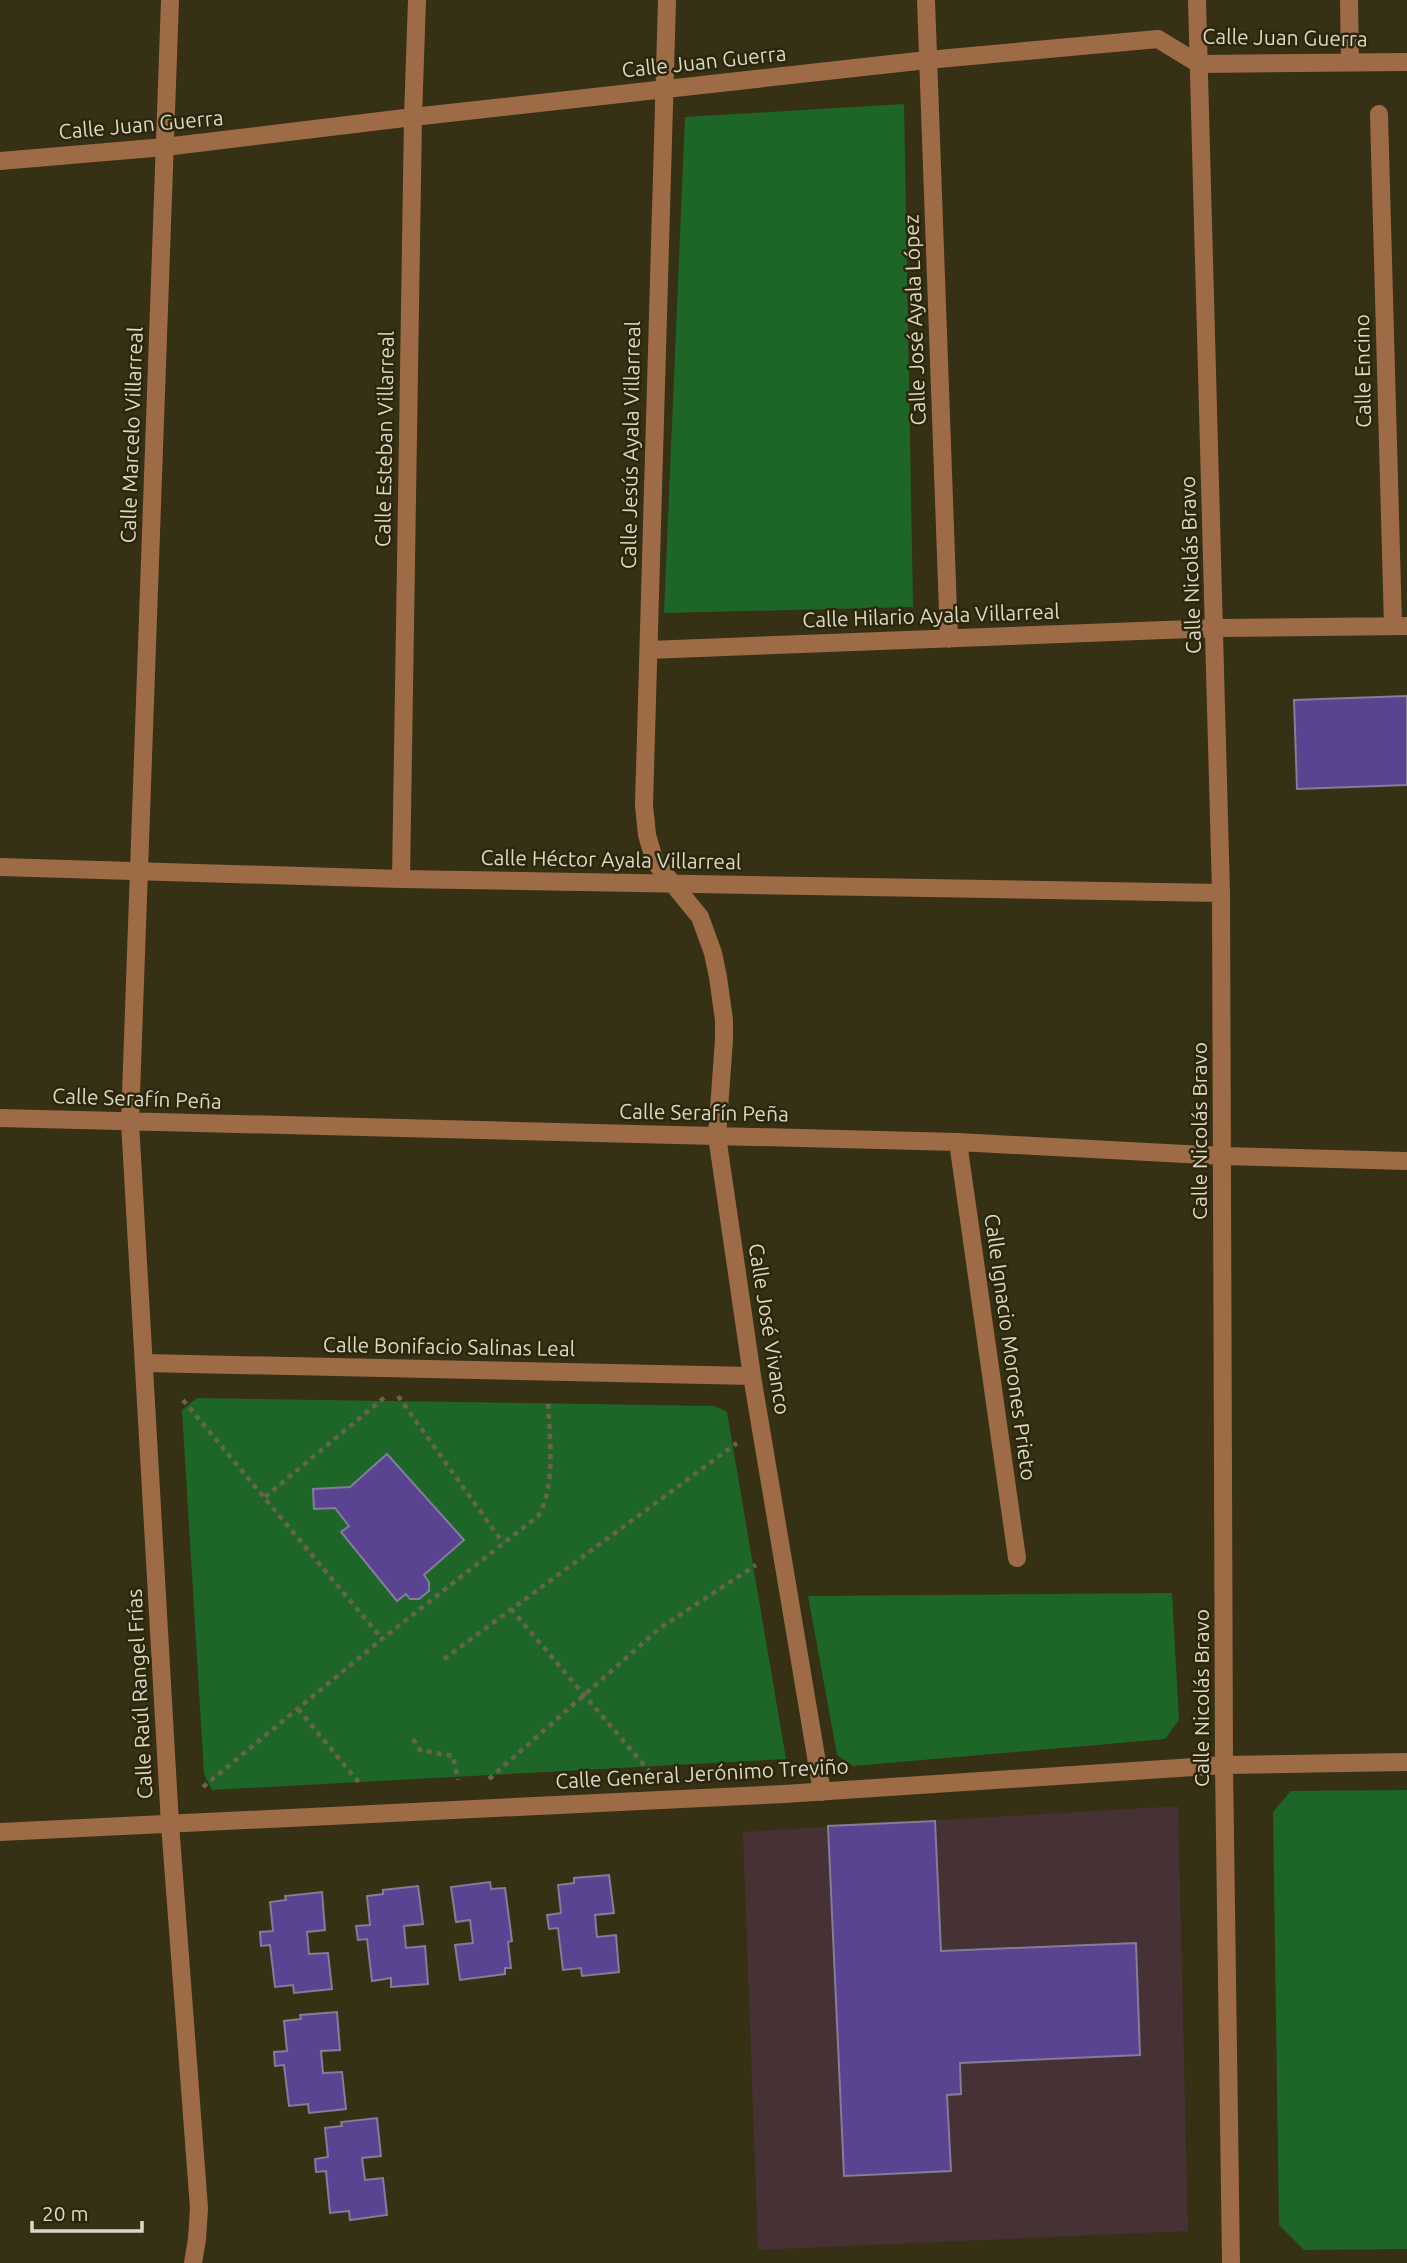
<svg xmlns="http://www.w3.org/2000/svg" width="1407" height="2263" font-family="Ubuntu,sans-serif">
<style>
.education{fill:#463134}
.green{fill:#1d6628}
.building{fill:#5a4391;stroke:#837d99;stroke-width:2}
.lines{fill:none;stroke-linecap:round;stroke-linejoin:round}
.path{stroke:#68634b;stroke-width:4.5;stroke-dasharray:5 5;stroke-linecap:butt}
.minor{stroke:#9e6b47;stroke-width:18}
.labels{text-anchor:middle;stroke-width:5;stroke-linejoin:round;paint-order:stroke}
.street-label{font-size:21px;fill:#dbd8c8;stroke:#2c260b}
</style>
<rect width="100%" height="100%" fill="#363015"/>
<path class="education" d="M 1178,1806 L 1188,2231 L 758,2250 L 743,1832 Z"/>
<path class="green" d="M 904,104 L 913,607 L 664,613 L 685,117 Z
M 197,1398 L 715,1406 L 727,1412 L 786,1759 L 212,1790 L 204,1774 L 182,1410 Z
M 1172,1593 L 1179,1720 L 1165,1739 L 853,1766 L 837,1755 L 808,1596 Z
M 1407,1790 L 1407,2249 L 1304,2250 L 1279,2225 L 1273,1812 L 1291,1791 Z"/>
<path class="building" d="M 1407,696 L 1407,785 L 1297,789 L 1294,700 Z
M 387,1454 L 464,1540 L 424,1575 L 429,1582 L 429,1591 L 419,1599 L 410,1599 L 406,1594 L 397,1601 L 341,1532 L 349,1526 L 335,1508 L 314,1509 L 313,1489 L 350,1487 Z
M 935,1821 L 941,1951 L 1136,1943 L 1140,2055 L 960,2063 L 961,2094 L 947,2095 L 951,2171 L 844,2176 L 828,1826 Z
M 609,1875 L 614,1913 L 595,1915 L 597,1937 L 616,1935 L 619,1972 L 582,1976 L 581,1968 L 563,1970 L 558,1928 L 549,1929 L 547,1915 L 561,1913 L 558,1885 L 574,1883 L 574,1878 Z
M 490,1882 L 491,1889 L 505,1888 L 512,1941 L 508,1942 L 511,1968 L 505,1968 L 505,1974 L 460,1980 L 455,1945 L 473,1943 L 470,1920 L 456,1922 L 451,1887 Z
M 418,1886 L 423,1924 L 404,1926 L 406,1948 L 425,1946 L 428,1984 L 391,1987 L 391,1978 L 372,1981 L 367,1939 L 358,1940 L 356,1926 L 370,1925 L 367,1896 L 383,1894 L 383,1890 Z
M 322,1892 L 325,1930 L 307,1932 L 309,1954 L 328,1953 L 332,1989 L 294,1993 L 293,1985 L 275,1987 L 270,1945 L 261,1946 L 260,1932 L 273,1931 L 270,1902 L 286,1900 L 285,1896 Z
M 337,2012 L 340,2050 L 321,2051 L 323,2073 L 342,2072 L 346,2109 L 309,2113 L 308,2104 L 289,2106 L 284,2065 L 275,2066 L 274,2052 L 287,2051 L 284,2021 L 301,2019 L 300,2015 Z
M 377,2118 L 381,2156 L 362,2158 L 365,2180 L 383,2178 L 387,2215 L 350,2220 L 349,2211 L 330,2213 L 326,2171 L 316,2172 L 315,2159 L 328,2157 L 325,2128 L 342,2126 L 341,2122 Z"/>
<g class="lines">
<path class="path" d="M 398,1396 L 503,1543
M 183,1400 L 382,1639
M 265,1497 L 385,1397
M 511,1609 L 649,1771
M 444,1659 L 737,1443
M 298,1709 L 361,1785
M 413,1739 L 420,1750 L 453,1756 L 458,1780
M 489,1779 L 660,1628 L 756,1565
M 203,1787 L 382,1639 L 538,1516 C 557,1484 549,1436 548,1399"/>
<path class="minor" d="M 170,0 L 130,1122 L 170,1824 L 199,2208 L 197,2239 L 193,2263
M 667,0 L 644,805 L 647,835 L 655,862 L 700,917 L 713,953 L 718,977 L 724,1020 L 724,1040 L 717,1136 L 752,1376 L 822,1792
M 926,0 L 949,639
M 1197,0 L 1221,893 L 1224,1765 L 1231,2263
M 1349,0 L 1350,62
M 1379,114 L 1393,626
M 0,161 L 165,147 L 413,117 L 927,60 L 1158,39 L 1199,64 L 1407,62
M 649,650 L 1216,628 L 1407,626
M 0,867 L 401,879 L 1221,893
M 401,879 L 413,117 L 417,0
M 0,1118 L 958,1142 L 1223,1156 L 1407,1161
M 958,1142 L 1017,1558
M 145,1363 L 752,1376
M 0,1832 L 784,1794 L 1224,1765 L 1407,1762"/>
</g>
<g class="labels">
<g class="street-label">
<text transform="translate(1285 38) rotate(1)" y="7">Calle Juan Guerra</text>
<text transform="translate(704 62) rotate(-6)" y="7">Calle Juan Guerra</text>
<text transform="translate(141 125) rotate(-5)" y="7">Calle Juan Guerra</text>
<text transform="translate(915 320) rotate(-92)" y="7">Calle José Ayala López</text>
<text transform="translate(1363 371) rotate(-91)" y="7">Calle Encino</text>
<text transform="translate(132 435) rotate(-88)" y="7">Calle Marcelo Villarreal</text>
<text transform="translate(385 439) rotate(-89)" y="7">Calle Esteban Villarreal</text>
<text transform="translate(631 445) rotate(-89)" y="7">Calle Jesús Ayala Villarreal</text>
<text transform="translate(1191 565) rotate(-92)" y="7">Calle Nicolás Bravo</text>
<text transform="translate(931 616) rotate(-2)" y="7">Calle Hilario Ayala Villarreal</text>
<text transform="translate(611 860) rotate(1)" y="7">Calle Héctor Ayala Villarreal</text>
<text transform="translate(137 1099) rotate(2)" y="7">Calle Serafín Peña</text>
<text transform="translate(704 1113) rotate(1)" y="7">Calle Serafín Peña</text>
<text transform="translate(1200 1131) rotate(-90)" y="7">Calle Nicolás Bravo</text>
<text transform="translate(769 1329) rotate(81)" y="7">Calle José Vivanco</text>
<text transform="translate(449 1347) rotate(1)" y="7">Calle Bonifacio Salinas Leal</text>
<text transform="translate(1010 1347) rotate(82)" y="7">Calle Ignacio Morones Prieto</text>
<text transform="translate(140 1694) rotate(-93)" y="7">Calle Raúl Rangel Frías</text>
<text transform="translate(1202 1698) rotate(-90)" y="7">Calle Nicolás Bravo</text>
<text transform="translate(702 1774) rotate(-3)" y="7">Calle General Jerónimo Treviño</text>
</g>
</g>
<path d="M32 2221v10h110v-10" fill="none" stroke="#dbd8c8" stroke-width="3.5"/>
<text x="42" y="2221" font-size="21" fill="#dbd8c8" stroke="#2c260b" stroke-width="5" paint-order="stroke">20 m</text>
</svg>
